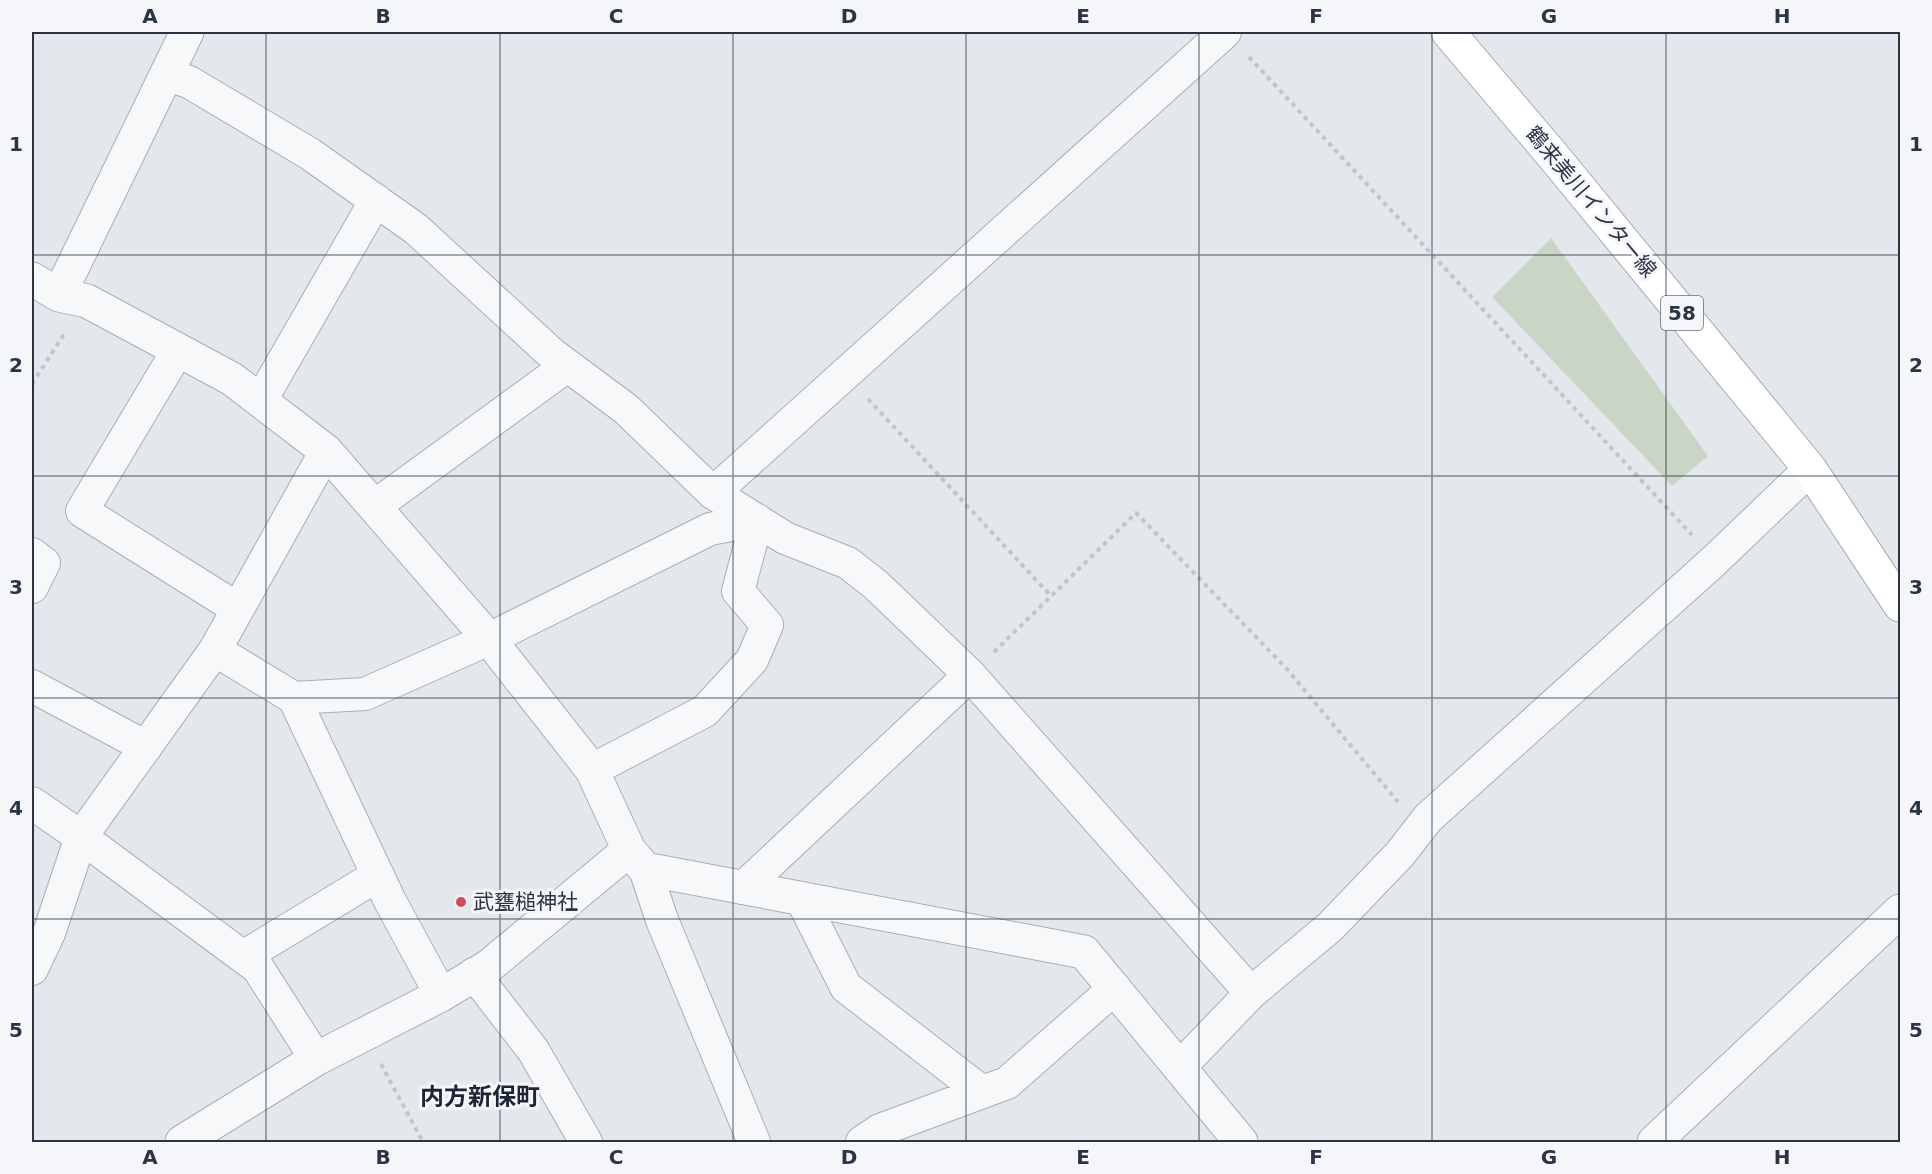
<svg xmlns="http://www.w3.org/2000/svg" width="1932" height="1174" font-family="'DejaVu Sans','Noto Sans JP',sans-serif">
<style>
.green{fill:#c9d6c5}
.lines{fill:none;stroke-linecap:round;stroke-linejoin:round}
.minor-casing{stroke:#a9aeb7;stroke-width:34}
.tertiary-casing{stroke:#a9aeb7;stroke-width:35}
.primary-casing{stroke:#a3abb8;stroke-width:35}
.path{stroke:#c2c5cb;stroke-width:4;stroke-dasharray:4.5 4.5;stroke-linecap:butt}
.minor{stroke:#f7f8fa;stroke-width:32}
.tertiary{stroke:#f7f8fa;stroke-width:33}
.primary{stroke:#fff;stroke-width:33}
.grid{fill:none;stroke:#2b3445;stroke-width:1.5;stroke-opacity:0.55}
.poi-dot{fill:#d1495b;stroke:#f4f6f9;stroke-width:2}
.labels{text-anchor:middle;stroke-width:6;stroke-linejoin:round;paint-order:stroke}
.shield{fill:#f4f6f9;stroke:#676e7b;stroke-width:1.5}
.shield-label{font-size:20px;font-weight:bold;fill:#2b3445}
.street-label{font-size:21px;fill:#2b3445;stroke:#f4f6f9}
.poi-label{font-size:21px;fill:#2b3445;stroke:#f4f6f9;text-anchor:start}
.quarter-label{font-size:24px;font-weight:bold;fill:#1d2536;stroke:#f4f6f9}
.neatline{fill:none;stroke:#2b3445;stroke-width:2}
.grid-label{font-size:20px;text-anchor:middle;font-weight:bold;fill:#2b3445}
</style>
<rect width="100%" height="100%" fill="#e4e7ec"/>
<path class="green" d="M 1551,238 L 1708,456 L 1672,486 L 1492,297 Z"/>
<g class="lines">
<defs>
<path id="minor" d="M 167,75 L 189,82 L 310,154 L 416,229 L 552,354 L 626,409 L 713,493 L 785,538 L 848,563 L 876,585 L 970,675 L 1251,993
M 178,350 L 82,511 L 238,609
M 261,400 L 376,200
M 713,493 L 1225,32
M 375,506 L 567,366
M 32,554 L 44,563 L 32,587
M 215,650 L 294,698 L 365,694 L 489,639 L 710,529 L 757,520 L 738,591 L 767,625 L 752,660 L 705,711 L 592,770
M 32,686 L 146,747
M 294,698 L 390,901 L 441,995
M 32,803 L 81,837 L 258,968 L 316,1059
M 645,869 L 662,920 L 754,1142
M 743,888 L 970,675
M 801,898 L 846,987 L 982,1092
M 243,957 L 378,875
M 32,969 L 49,933 L 81,837 L 215,650 L 326,451
M 474,974 L 533,1050 L 586,1142
M 1180,1067 L 1251,993 L 1331,926 L 1400,854 L 1428,818 L 1715,560 L 1810,469
M 862,1142 L 880,1130 L 1007,1083 L 1115,988"/>
<path id="tertiary" d="M 32,279 L 59,295 L 87,301 L 232,379 L 326,451 L 489,639 L 592,770 L 629,850 L 645,869 L 1084,952 L 1241,1142
M 59,295 L 187,32
M 182,1142 L 316,1059 L 441,995 L 489,966 L 629,850
M 1654,1142 L 1900,911"/>
<path id="primary" d="M 1448,32 L 1554,157 L 1810,469 L 1900,605"/>
</defs>
<use href="#minor" class="minor-casing"/>
<use href="#tertiary" class="tertiary-casing"/>
<use href="#primary" class="primary-casing"/>
<path class="path" d="M 1249,57 L 1692,535
M 32,384 L 66,331
M 868,399 L 1051,596
M 994,652 L 1136,513 L 1286,668 L 1398,802
M 381,1064 L 423,1142"/>
<use href="#minor" class="minor"/>
<use href="#tertiary" class="tertiary"/>
<use href="#primary" class="primary"/>
</g>
<path class="grid" d="M 266,32 L 266,1142M 500,32 L 500,1142M 733,32 L 733,1142M 966,32 L 966,1142M 1199,32 L 1199,1142M 1432,32 L 1432,1142M 1666,32 L 1666,1142M 32,255 L 1900,255M 32,476 L 1900,476M 32,698 L 1900,698M 32,919 L 1900,919"/>
<circle class="poi-dot" cx="461" cy="902" r="6"/>
<g class="labels">
<rect class="shield" x="1661" y="296" width="42" height="34" rx="4.5"/>
<g class="shield-label">
<text x="1682" y="320">58</text>
</g>
<g class="street-label">
<text transform="translate(1591 202) rotate(50)" y="7">鶴来美川インター線</text>
</g>
<g class="poi-label">
<text x="473" y="909">武甕槌神社</text>
</g>
<g class="quarter-label">
<text x="480" y="1105">内方新保町</text>
</g>
</g>
<rect width="1932" height="1174" fill="none" stroke="#f4f6f9" stroke-width="66"/>
<rect x="33" y="33" width="1866" height="1108" class="neatline"/>
<g class="grid-label">
<text x="150" y="23">A</text>
<text x="383" y="23">B</text>
<text x="616" y="23">C</text>
<text x="849" y="23">D</text>
<text x="1083" y="23">E</text>
<text x="1316" y="23">F</text>
<text x="1549" y="23">G</text>
<text x="1782" y="23">H</text>
<text x="16" y="151">1</text>
<text x="1916" y="151">1</text>
<text x="16" y="372">2</text>
<text x="1916" y="372">2</text>
<text x="16" y="594">3</text>
<text x="1916" y="594">3</text>
<text x="16" y="815">4</text>
<text x="1916" y="815">4</text>
<text x="16" y="1037">5</text>
<text x="1916" y="1037">5</text>
<text x="150" y="1164">A</text>
<text x="383" y="1164">B</text>
<text x="616" y="1164">C</text>
<text x="849" y="1164">D</text>
<text x="1083" y="1164">E</text>
<text x="1316" y="1164">F</text>
<text x="1549" y="1164">G</text>
<text x="1782" y="1164">H</text>
</g>
</svg>
